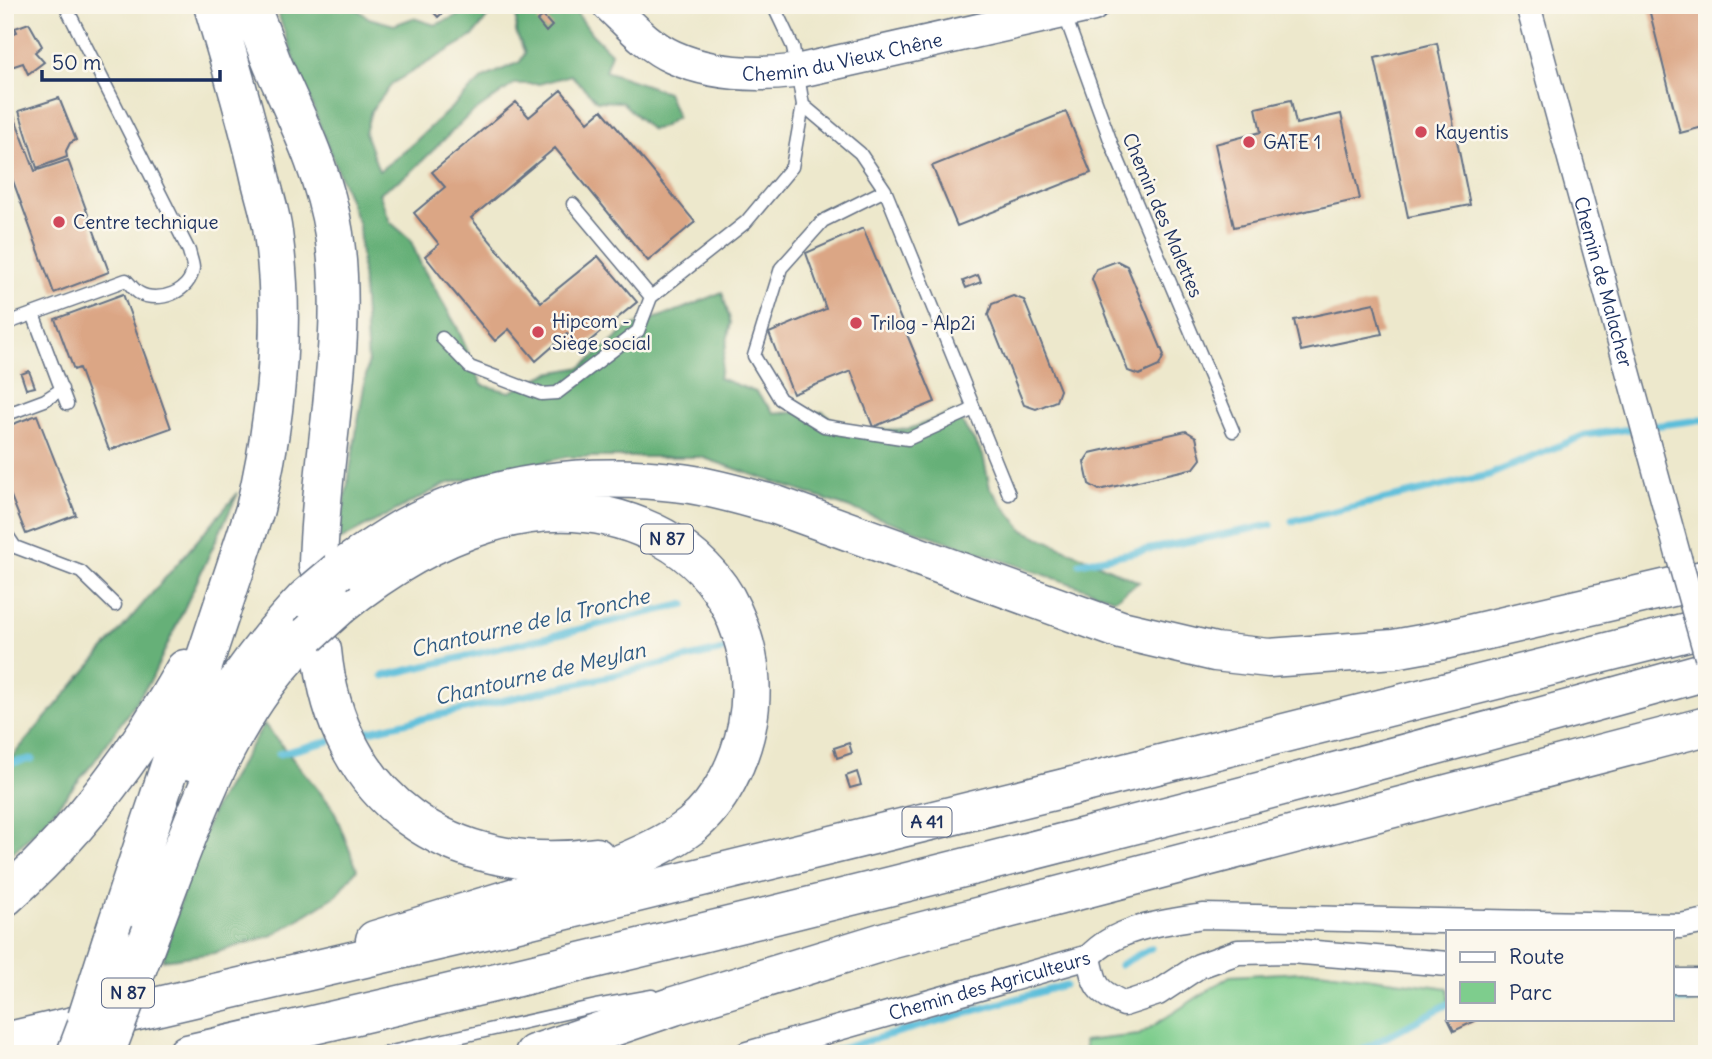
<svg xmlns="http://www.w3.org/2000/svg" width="1712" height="1059" font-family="Delius,sans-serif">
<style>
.green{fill:#7ecd8d;stroke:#4c7e76;stroke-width:2}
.forest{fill:#66b078;stroke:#40706b;stroke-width:2}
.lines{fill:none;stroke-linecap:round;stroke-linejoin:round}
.stream{stroke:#5bbeda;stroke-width:7}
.building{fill:#dba685}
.service-casing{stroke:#647084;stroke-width:15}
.minor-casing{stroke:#647084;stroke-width:27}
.secondary-casing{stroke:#647084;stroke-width:36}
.trunk-casing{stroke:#647084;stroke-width:41}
.motorway-casing{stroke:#647084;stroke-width:41}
.service{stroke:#fff;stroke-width:12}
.minor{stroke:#fff;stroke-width:24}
.secondary{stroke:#fff;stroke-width:33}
.trunk{stroke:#fff;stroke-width:38}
.motorway{stroke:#fff;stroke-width:38}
.minor-bridge-casing{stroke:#647084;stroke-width:27;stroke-linecap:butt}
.trunk-bridge-casing{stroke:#647084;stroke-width:41;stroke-linecap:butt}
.minor-bridge{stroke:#fff;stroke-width:24}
.trunk-bridge{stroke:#fff;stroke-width:38}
.poi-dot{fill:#d1495b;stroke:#fbf7ec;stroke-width:2.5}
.labels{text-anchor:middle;stroke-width:5;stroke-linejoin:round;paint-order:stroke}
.shield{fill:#fbf7ec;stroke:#5e6b89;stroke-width:2}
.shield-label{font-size:18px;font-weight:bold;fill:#1b2f5e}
.street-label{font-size:19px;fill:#1b2f5e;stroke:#fbf7ec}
.poi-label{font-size:19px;fill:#1b2f5e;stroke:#fbf7ec;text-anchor:start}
.water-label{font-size:21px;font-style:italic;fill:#2e5a83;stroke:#fbf7ec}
</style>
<rect width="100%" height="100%" fill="#fbf7ec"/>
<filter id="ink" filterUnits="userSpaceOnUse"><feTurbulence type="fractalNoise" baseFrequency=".0143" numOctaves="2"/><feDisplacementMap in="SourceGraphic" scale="14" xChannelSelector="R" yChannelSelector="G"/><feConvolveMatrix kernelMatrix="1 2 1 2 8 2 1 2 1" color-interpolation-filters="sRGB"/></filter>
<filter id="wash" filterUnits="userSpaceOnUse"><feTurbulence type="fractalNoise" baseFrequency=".00686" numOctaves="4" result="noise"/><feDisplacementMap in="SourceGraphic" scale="28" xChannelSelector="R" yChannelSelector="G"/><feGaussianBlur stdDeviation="1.57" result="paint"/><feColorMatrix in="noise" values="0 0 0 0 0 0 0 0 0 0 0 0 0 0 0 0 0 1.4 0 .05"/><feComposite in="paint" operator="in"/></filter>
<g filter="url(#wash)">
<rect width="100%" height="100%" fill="#ede8cc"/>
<path class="green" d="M 1319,971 L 1448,988 L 1448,1001 L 1355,1054 L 1086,1054 L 1084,1041 L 1139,1035 L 1230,976 Z"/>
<path class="forest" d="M 275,5 L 351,5 L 369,18 L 394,25 L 413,18 L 435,25 L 466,12 L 488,16 L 473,36 L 393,83 L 371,111 L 365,133 L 379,171 L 405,151 L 483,78 L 520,62 L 525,53 L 516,32 L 517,5 L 571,5 L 592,34 L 611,53 L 605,71 L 667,92 L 677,117 L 662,127 L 651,130 L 622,102 L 597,101 L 571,75 L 539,84 L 514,84 L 467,117 L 410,173 L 379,193 L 390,222 L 410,239 L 421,265 L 457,327 L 482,385 L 510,392 L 549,373 L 582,367 L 630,327 L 682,309 L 722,292 L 731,323 L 719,378 L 756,392 L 774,413 L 823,412 L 847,431 L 909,429 L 955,412 L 983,455 L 990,488 L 1023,530 L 1139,582 L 1115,599 L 701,457 L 566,457 L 446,484 L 338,541 L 368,363 L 359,225 L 297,67 Z
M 238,493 L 151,680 L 94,762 L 42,825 L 5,860 L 5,765 Z
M 264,724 L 333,808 L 357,869 L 337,895 L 273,935 L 214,953 L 163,960 L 193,858 L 214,808 Z"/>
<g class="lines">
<path class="stream" d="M 1292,521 L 1489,475 L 1585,435 L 1707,419
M 1080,563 L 1271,525
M 383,676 L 685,604
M 365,732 L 723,650
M 279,754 L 329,741
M 5,764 L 32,759
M 1120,965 L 1151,948
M 1672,1000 L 1693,1000 L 1707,997
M 822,1054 L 1065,985
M 1355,1054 L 1448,1004"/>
</g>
<g id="blocks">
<path class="building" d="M 427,5 L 451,5 L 438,17 Z
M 1648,5 L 1707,5 L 1707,126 L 1680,133 Z
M 543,16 L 552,26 L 546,32 L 537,21 Z
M 29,23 L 42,46 L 35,52 L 44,62 L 28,74 L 23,63 L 5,69 L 5,36 L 17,32 L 15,28 Z
M 1437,43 L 1470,205 L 1408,217 L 1375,58 Z
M 561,90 L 588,122 L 602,110 L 695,222 L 648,261 L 555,148 L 471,218 L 541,302 L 598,256 L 637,302 L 580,349 L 567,334 L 536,361 L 509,329 L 495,341 L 448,285 L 425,256 L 439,244 L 414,213 L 445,187 L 432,172 L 516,102 L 529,117 Z
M 5,92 L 35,171 L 68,160 L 109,272 L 54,293 L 5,159 Z
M 59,98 L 76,140 L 70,143 L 66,151 L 67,157 L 37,168 L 19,111 Z
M 1291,100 L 1296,124 L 1341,114 L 1360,199 L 1234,227 L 1215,144 L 1261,132 L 1256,108 Z
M 1066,112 L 1091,173 L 957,226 L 932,166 Z
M 863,228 L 935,402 L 873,427 L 851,371 L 793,394 L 769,333 L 826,309 L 806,253 Z
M 1117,261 L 1127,266 L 1164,355 L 1159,366 L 1139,375 L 1128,371 L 1092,279 L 1096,269 Z
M 978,275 L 981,282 L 966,288 L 963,281 Z
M 123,294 L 171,428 L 109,450 L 79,368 L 74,370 L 55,319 Z
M 1013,296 L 1024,300 L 1060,390 L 1056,401 L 1036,409 L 1024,405 L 988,315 L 992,304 Z
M 1374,303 L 1382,334 L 1301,351 L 1294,320 Z
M 29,371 L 35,387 L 26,389 L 21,374 Z
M 37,415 L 76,515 L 26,534 L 5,481 L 5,427 Z
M 1186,431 L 1196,437 L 1201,459 L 1194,468 L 1099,490 L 1089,484 L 1084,462 L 1090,453 Z
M 849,743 L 852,753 L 837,758 L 834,748 Z
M 857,772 L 861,785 L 850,788 L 846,776 Z
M 1448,1019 L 1474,1019 L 1475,1021 L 1454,1031 Z"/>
</g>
</g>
<g filter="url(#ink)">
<use href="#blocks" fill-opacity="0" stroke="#647084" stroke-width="2"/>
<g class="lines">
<defs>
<path id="service" d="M 773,5 L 793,47 L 803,105 L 860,153 L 885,190 L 1009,494
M 1064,13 L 1113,148 L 1233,431
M 885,190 L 823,221 L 781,268 L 754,356 L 780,399 L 824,426 L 908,439 L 974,409
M 573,204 L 651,297 L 746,222 L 792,167 L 803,105
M 33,314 L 67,404
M 5,324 L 126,280 C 130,284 134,290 139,293 C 158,304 191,292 193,268 C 193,263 190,256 189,251 L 65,5
M 442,338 L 470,367 L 541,394 L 557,393 L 638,331 L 651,297
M 5,415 L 45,400 L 62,389
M 5,532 L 15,547 L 81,572 L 115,605
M 382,1054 L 596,1006 L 652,996"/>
<g id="minor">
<path id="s1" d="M 1528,5 L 1679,558"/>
<path d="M 1089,957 C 1116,927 1165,922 1203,916 L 1680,926 L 1707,921"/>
<path d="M 1089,957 C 1095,988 1097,991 1124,1004 L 1158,993 L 1199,966 L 1238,952 L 1291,951 L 1448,964"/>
<path d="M 1672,981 L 1707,981"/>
<path id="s2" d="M 747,1054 L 1089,957"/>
</g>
<g id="secondary">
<path id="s3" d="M 609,5 C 629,24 648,46 673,57 C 713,75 756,76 798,71 L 1092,5"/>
</g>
<path id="trunk" d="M 250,5 C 258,25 265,45 273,65 C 297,119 325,174 334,234 C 350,344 320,456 318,566
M 338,571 C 360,556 382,540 405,527 C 489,482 589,471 682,483 C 714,487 745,497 776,505 L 1121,630 L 1215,652 L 1269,658 L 1394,649 L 1444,640 L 1707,579
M 340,606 C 425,537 543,480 652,532 C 682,546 709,569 726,598 C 747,637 756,681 747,726 C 740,761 720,803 691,826 C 666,845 636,858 607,869 L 375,940
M 322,650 C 336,799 451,878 596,857
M 191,761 C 221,700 259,647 306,598
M 5,897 C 79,832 137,754 185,669
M 151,932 C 187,838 220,733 288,657
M 112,940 L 255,509 C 276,420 286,324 273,233 C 271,215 265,198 261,181 C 248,121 230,63 213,5
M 534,1054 L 674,1006 L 889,940 L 1707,726"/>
<path id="motorway" d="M 5,1042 L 485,930 L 1065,788 L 1707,627
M 187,1054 C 697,938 1204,811 1707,671"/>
</defs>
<use href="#service" class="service-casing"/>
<use href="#minor" class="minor-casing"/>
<use href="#secondary" class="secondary-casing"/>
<use href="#trunk" class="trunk-casing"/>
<use href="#motorway" class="motorway-casing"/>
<use href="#service" class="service"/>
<use href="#minor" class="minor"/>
<use href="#secondary" class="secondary"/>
<use href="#trunk" class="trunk"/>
<use href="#motorway" class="motorway"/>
<defs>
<path id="minor-bridge" d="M 1679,558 L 1707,657"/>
<path id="trunk-bridge" d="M 306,598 L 338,571
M 308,635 L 340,606
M 87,1018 L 112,940
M 76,1054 L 98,996
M 105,1054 L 151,932"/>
</defs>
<use href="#minor-bridge" class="minor-bridge-casing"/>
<use href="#trunk-bridge" class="trunk-bridge-casing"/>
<use href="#minor-bridge" class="minor-bridge"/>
<use href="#trunk-bridge" class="trunk-bridge"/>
</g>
</g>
<g class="poi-dot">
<circle cx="1421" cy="132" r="7"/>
<circle cx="1249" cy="142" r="7"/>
<circle cx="59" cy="222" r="7"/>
<circle cx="856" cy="323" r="7"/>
<circle cx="538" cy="332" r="7"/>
</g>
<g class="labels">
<g class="shield">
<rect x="641" y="524.5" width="52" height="29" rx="5"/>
<rect x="902.5" y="807.5" width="49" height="29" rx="5"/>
<rect x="102" y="978.5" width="52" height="29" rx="5"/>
</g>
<g class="shield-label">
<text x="667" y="545">N 87</text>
<text x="927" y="828">A 41</text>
<text x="128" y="999">N 87</text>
</g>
<g class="street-label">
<text dy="7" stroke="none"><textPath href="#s3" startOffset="256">Chemin du Vieux Chêne</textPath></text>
<text transform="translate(1163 215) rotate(67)" y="7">Chemin des Malettes</text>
<text dy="7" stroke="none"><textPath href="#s1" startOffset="287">Chemin de Malacher</textPath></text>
<text dy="7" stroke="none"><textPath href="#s2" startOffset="252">Chemin des Agriculteurs</textPath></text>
</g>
<g class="poi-label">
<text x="1435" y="139">Kayentis</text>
<text x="1263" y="149">GATE 1</text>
<text x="73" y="229">Centre technique</text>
<text x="552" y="328">Hipcom -<tspan x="552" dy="22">Siège social</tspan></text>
<text x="870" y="330">Trilog - Alp2i</text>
</g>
<g class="water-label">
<text transform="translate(530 623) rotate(-13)" y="7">Chantourne de la Tronche</text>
<text transform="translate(540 674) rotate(-13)" y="7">Chantourne de Meylan</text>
</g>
</g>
<rect width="1712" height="1059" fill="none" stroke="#fbf7ec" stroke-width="28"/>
<rect x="1446" y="930" width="228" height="91" fill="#fbf7ec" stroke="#a1a7b3" stroke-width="2"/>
<rect x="1460" y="952" width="35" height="10" fill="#ffffff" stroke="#a1a7b3" stroke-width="2"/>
<text x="1509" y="964" font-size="21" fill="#1b2f5e">Route</text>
<rect x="1460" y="982" width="35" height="21" fill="#7ecd8d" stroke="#a1a7b3" stroke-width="2"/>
<text x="1509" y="1000" font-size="21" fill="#1b2f5e">Parc</text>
<path d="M42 70v10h178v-10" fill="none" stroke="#1b2f5e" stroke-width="3.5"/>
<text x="52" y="70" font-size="21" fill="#1b2f5e" stroke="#fbf7ec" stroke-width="5" paint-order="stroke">50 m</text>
</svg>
